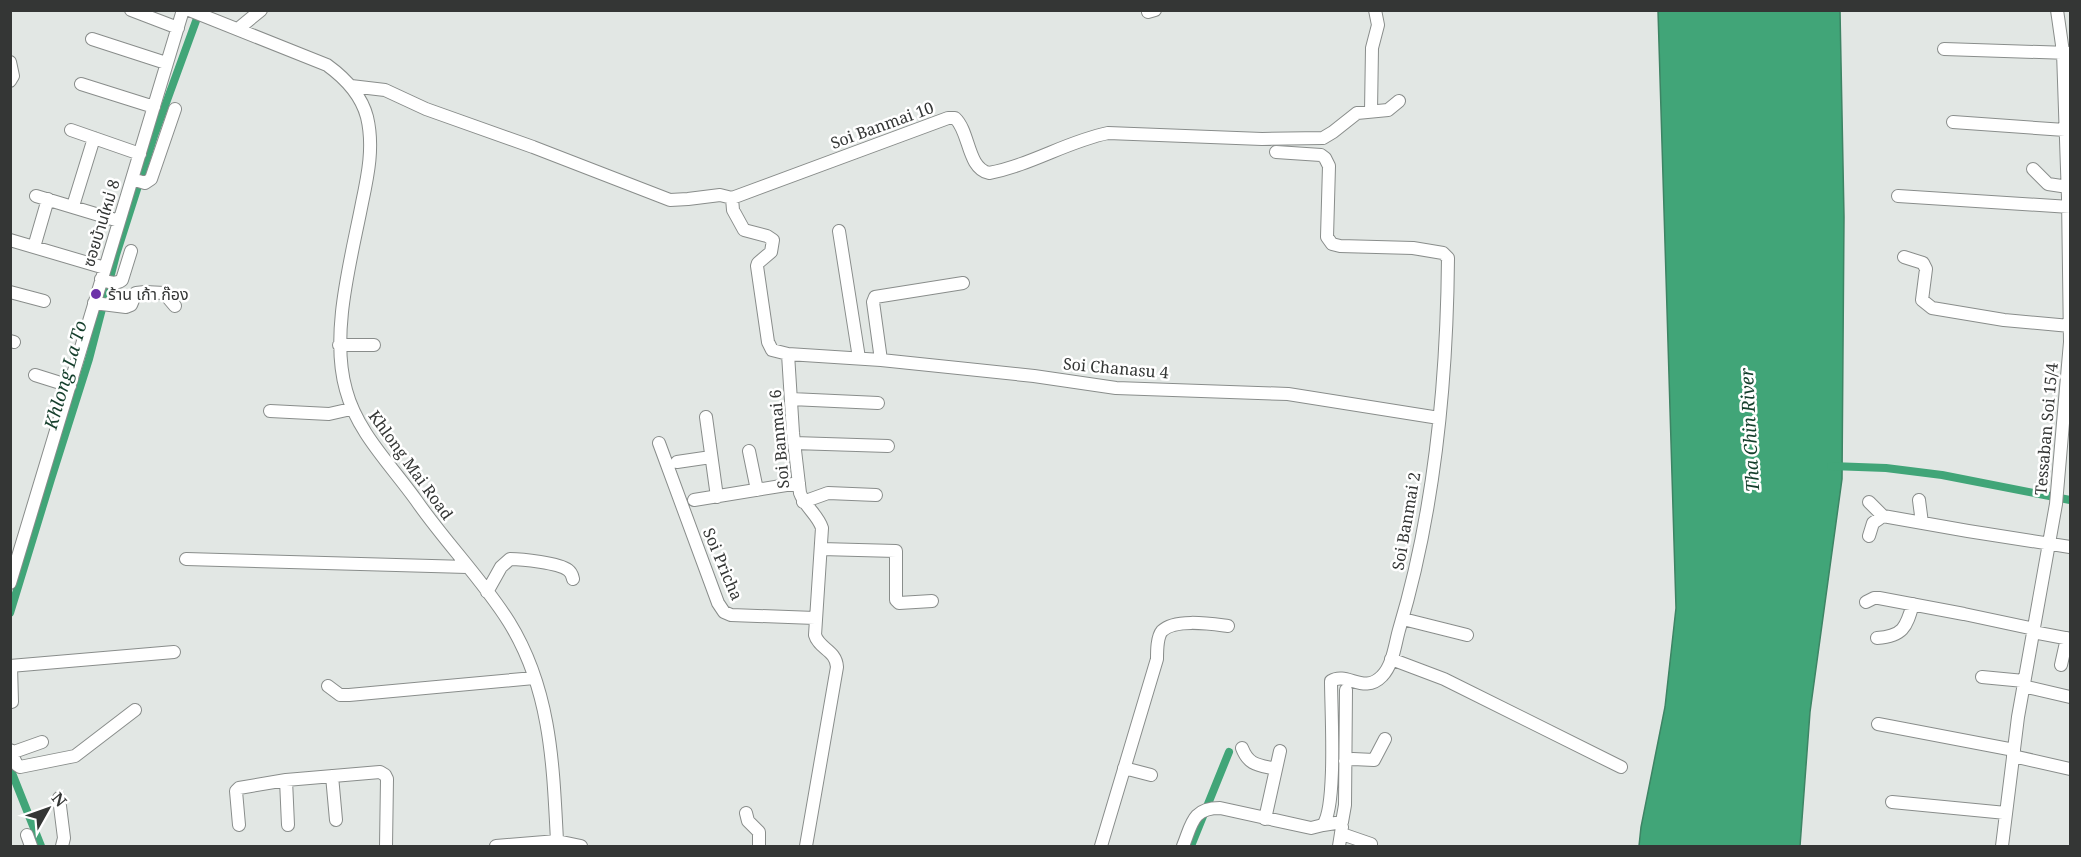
<svg xmlns="http://www.w3.org/2000/svg" width="2081" height="857" font-family="'Noto Serif','Noto Sans Thai',serif">
<style>
.water{fill:#41a578;stroke:#3d8464;stroke-width:1.5}
.lines{fill:none;stroke-linecap:round;stroke-linejoin:round}
.canal{stroke:#41a578;stroke-width:8}
.minor-casing{stroke:#898d8b;stroke-width:14}
.minor{stroke:#fff;stroke-width:12}
.poi-dot{fill:#6d32a8;stroke:#fff;stroke-width:2}
.labels{text-anchor:middle;stroke-width:5;stroke-linejoin:round;paint-order:stroke}
.street-label{font-size:16px;fill:#343635;stroke:#fff}
.poi-label{font-size:16px;fill:#343635;stroke:#fff;text-anchor:start}
.water-label{font-size:18px;font-style:italic;fill:#143e2b;stroke:#fff}
</style>
<rect width="100%" height="100%" fill="#e2e7e4"/>
<path class="water" d="M 1658,11 L 1840,11 L 1844,217 L 1842,479 L 1810,712 L 1800,846 L 1639,846 L 1641,827 L 1665,707 L 1676,608 Z"/>
<g class="lines">
<path class="canal" d="M 1831,466 L 1886,468 L 1942,475 L 2070,500
M 10,613 L 51,479 L 89,359 L 116,255 L 154,136 L 200,10
M 10,768 L 41,846
M 1191,846 L 1229,752"/>
<defs>
<path id="minor" d="M 131,10 L 178,28
M 189,10 L 327,65 C 345,78 361,94 367,117 C 374,146 368,175 362,203 C 351,260 330,334 346,390 C 357,432 391,465 416,500 C 445,542 482,579 509,622 C 551,690 553,764 557,841
M 1148,12 L 1155,10
M 238,29 L 261,10
M 92,39 L 166,63
M 1944,49 L 2069,53
M 10,62 L 13,76 L 10,81
M 81,84 L 154,107
M 351,86 L 385,90 L 426,109 L 533,147 L 670,200 L 688,199 L 720,195 L 732,198 L 948,118 L 955,118 C 970,132 967,168 989,173 C 1031,165 1068,141 1108,133 L 1262,139 L 1323,138 L 1333,132 L 1357,113 L 1388,110 L 1399,101
M 1371,111 L 1372,48 L 1378,25 L 1375,10
M 1953,122 L 2065,130
M 71,130 L 140,154
M 2033,169 L 2048,184 L 2068,187
M 132,179 L 145,183 L 151,179 L 175,109
M 36,196 L 119,221
M 1898,196 L 2070,207
M 732,198 L 733,210 L 744,230 L 767,236 L 773,240 L 771,252 L 758,263 L 757,266 L 768,342 L 772,350 L 788,354 L 793,433 L 800,493 C 805,507 818,515 822,528 L 815,635 C 819,649 836,650 837,667 L 806,846
M 73,206 L 94,138
M 839,231 L 859,358
M 10,240 L 105,268
M 34,247 L 48,199
M 1904,257 L 1923,263 L 1926,269 L 1922,300 L 1932,308 L 2004,320 L 2070,326
M 101,279 C 108,282 115,285 122,280 L 131,251
M 10,292 L 44,301
M 94,303 L 126,307 L 131,305 L 136,293 L 145,292 L 164,293 L 175,306
M 10,341 L 14,342
M 339,345 L 374,345
M 788,354 L 881,360 L 1034,376 L 1116,388 L 1288,394 L 1439,418
M 881,360 L 873,302 L 875,297 L 963,283
M 35,375 L 70,386
M 791,399 L 878,403
M 270,411 L 329,414 L 351,409
M 706,417 L 717,497
M 659,443 L 718,603 L 724,612 L 731,615 L 815,618
M 794,443 L 888,446
M 749,451 L 757,490
M 677,462 L 711,457
M 694,500 L 799,483
M 1919,500 L 1922,523
M 803,502 L 828,493 L 876,495
M 1869,502 L 1883,516 L 1968,531 L 2070,547
M 1869,536 L 1873,523 L 1883,516
M 821,549 L 896,551 L 896,600 L 899,603 L 932,601
M 186,559 L 467,567
M 10,583 L 183,10
M 487,592 L 501,567 L 510,559 C 522,559 559,563 568,570 C 572,573 572,575 573,579
M 1866,602 L 1874,598 L 1879,598 L 1964,614 L 2034,629
M 1403,619 L 1467,635
M 2033,632 L 2070,639
M 1877,638 C 1903,636 1906,628 1913,604
M 1391,659 L 1444,679 L 1621,767
M 2061,665 L 2067,638
M 10,666 L 174,652
M 11,666 L 12,702
M 1982,677 L 2024,681
M 328,686 L 340,695 L 349,695 L 534,678
M 2023,686 L 2070,697
M 1878,724 L 2014,750
M 1242,748 C 1249,766 1259,765 1276,769
M 10,750 L 11,753 L 42,742
M 11,753 L 17,765 L 20,767 L 75,756 L 135,710
M 2013,756 L 2070,769
M 1345,761 L 1353,759 L 1374,760 L 1385,739
M 1124,768 L 1151,775
M 332,776 L 336,820
M 286,780 L 288,825
M 59,798 L 64,838 L 62,846
M 1892,802 L 2006,813
M 746,813 L 748,821 L 759,832 L 759,846
M 1265,819 L 1280,751
M 239,825 L 236,791 L 239,788 L 286,780 L 380,772 L 385,775 L 387,779 L 386,846
M 1323,825 L 1342,822 L 1345,805 L 1346,690
M 1342,834 L 1371,844
M 27,835 L 31,846
M 496,846 L 557,841 L 581,846
M 1101,846 L 1157,659 C 1157,651 1157,637 1162,631 C 1175,618 1212,624 1228,626
M 1183,846 C 1192,824 1192,808 1220,808 L 1311,828 L 1323,825 C 1337,806 1331,709 1331,681 C 1347,671 1364,695 1382,676 C 1393,665 1395,644 1399,630 C 1435,510 1447,383 1448,258 L 1443,253 L 1413,248 L 1340,246 L 1332,244 L 1327,237 L 1329,166 L 1325,158 L 1321,155 L 1276,152
M 1339,846 L 1342,827
M 2002,846 L 2018,717 L 2056,504 L 2070,342 L 2068,198 L 2063,52 L 2057,10"/>
</defs>
<use href="#minor" class="minor-casing"/>
<use href="#minor" class="minor"/>
</g>
<circle class="poi-dot" cx="96" cy="294" r="6"/>
<g class="labels">
<g class="street-label">
<text transform="translate(882 125) rotate(-20)" y="6">Soi Banmai 10</text>
<text transform="translate(101 223) rotate(-73)" y="6">ซอยบ้านใหม่ 8</text>
<text transform="translate(1116 368) rotate(5)" y="6">Soi Chanasu 4</text>
<text transform="translate(2046 429) rotate(-85)" y="6">Tessaban Soi 15/4</text>
<text transform="translate(779 439) rotate(-95)" y="6">Soi Banmai 6</text>
<text transform="translate(411 465) rotate(54)" y="6">Khlong Mai Road</text>
<text transform="translate(1406 521) rotate(-80)" y="6">Soi Banmai 2</text>
<text transform="translate(723 564) rotate(67)" y="6">Soi Pricha</text>
</g>
<g class="poi-label">
<text x="108" y="300">ร้าน เก้า ก๊อง</text>
</g>
<g class="water-label">
<text transform="translate(66 375) rotate(-74)" y="6">Khlong La To</text>
<text transform="translate(1750 430) rotate(-93)" y="6">Tha Chin River</text>
</g>
</g>
<rect width="2081" height="857" fill="none" stroke="#343635" stroke-width="24"/>
<g transform="translate(48 809) rotate(50)" stroke="#ffffff" stroke-width="4.5" paint-order="stroke">
<path d="M0-4.5L10 22L0 15L-10 22Z" fill="#343635"/>
<text y="-9" font-size="16" font-weight="bold" text-anchor="middle" fill="#343635">N</text>
</g>
</svg>
